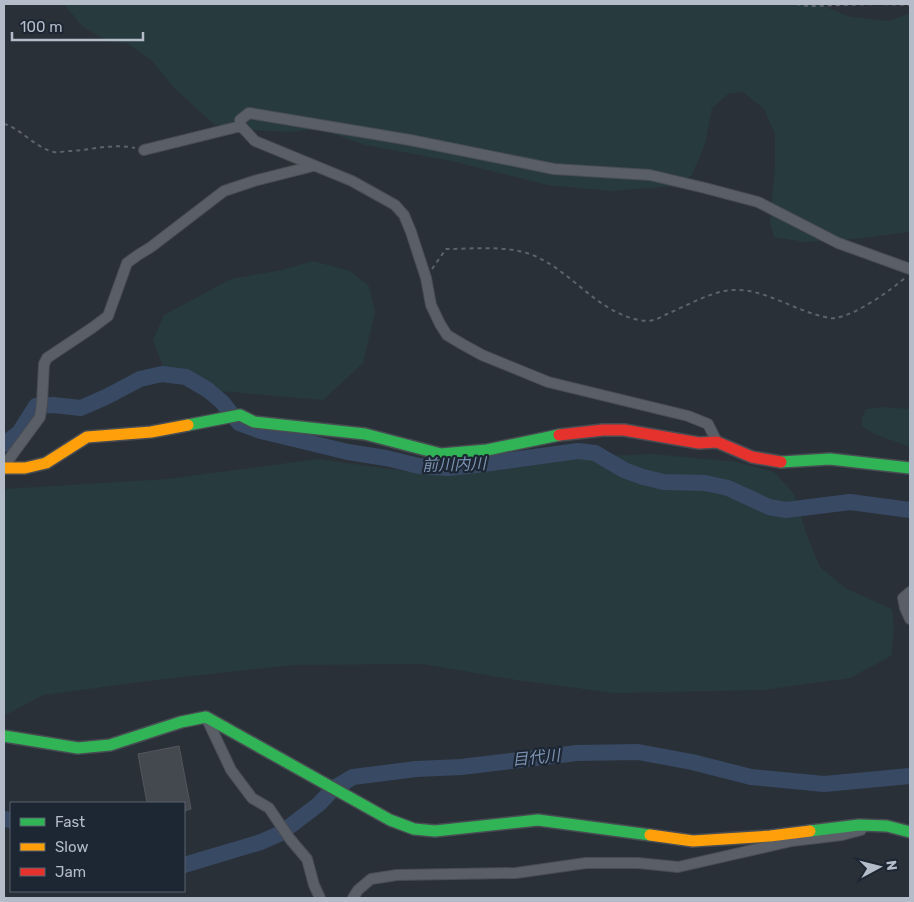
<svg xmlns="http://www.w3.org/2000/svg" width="914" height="902" font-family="Rubik,'Noto Sans JP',sans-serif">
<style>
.green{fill:#273a3e}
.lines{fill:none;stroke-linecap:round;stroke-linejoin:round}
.river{stroke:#384963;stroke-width:16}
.building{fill:#444950;stroke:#52575f}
.street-casing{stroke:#484c53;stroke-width:12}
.fast-casing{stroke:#484c53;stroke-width:14}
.slow-casing{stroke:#484c53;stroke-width:14}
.jam-casing{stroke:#484c53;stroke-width:14}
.path{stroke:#5d636a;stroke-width:2;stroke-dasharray:4 4;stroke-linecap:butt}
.street{stroke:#5a5e66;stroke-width:10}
.fast{stroke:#30b455;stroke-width:11}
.slow{stroke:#ff9f0a;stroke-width:11}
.jam{stroke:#e5322d;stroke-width:11}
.labels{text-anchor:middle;stroke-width:4.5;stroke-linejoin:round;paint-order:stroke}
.water-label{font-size:16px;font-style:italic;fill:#7c92b1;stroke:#1d2633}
</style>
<rect width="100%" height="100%" fill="#2a3038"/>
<path class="green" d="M 64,4 L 819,4 L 850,17 L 889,21 L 910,13 L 910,232 L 863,238 L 805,242 L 774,237 L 770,223 L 775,168 L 775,134 L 764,109 L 743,92 L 728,94 L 712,108 L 705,144 L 692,175 L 674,186 L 612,191 L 548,185 L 451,161 L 365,145 L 320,129 L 288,132 L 240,129 L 214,124 L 175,89 L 152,61 L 127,43 L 109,42 L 82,26 Z
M 313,261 L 350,271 L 369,286 L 375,312 L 363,363 L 323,400 L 220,391 L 165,371 L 153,340 L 164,315 L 231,279 L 282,270 Z
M 882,407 L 910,409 L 910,447 L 874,434 L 862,426 L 862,418 L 866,409 Z
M 652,454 L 737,462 L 774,472 L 794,494 L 807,536 L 820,567 L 845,588 L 892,609 L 894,632 L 891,656 L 850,678 L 763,690 L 614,693 L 516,680 L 423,664 L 292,665 L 156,680 L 43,695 L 4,716 L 4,489 L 168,479 L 318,459 L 434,475 L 605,456 Z"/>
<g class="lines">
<path class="river" d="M 4,444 L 19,433 L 36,406 L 53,405 L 81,408 L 108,396 L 140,379 L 162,374 L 186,377 L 208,390 L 222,402 L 239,423 L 261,431 L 348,452 L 386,458 L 419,466 L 448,468 L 476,465 L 578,451 L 595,453 L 624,470 L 643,477 L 664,482 L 705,483 L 728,488 L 769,507 L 786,510 L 850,502 L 910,510
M 4,819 L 11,820
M 184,865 L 261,842 L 281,833 L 319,804 L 334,788 L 353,777 L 416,769 L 461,767 L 577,753 L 638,752 L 692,762 L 751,777 L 824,784 L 910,776"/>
</g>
<path class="building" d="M 179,746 L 191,809 L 184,811 L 184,803 L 147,803 L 138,754 Z"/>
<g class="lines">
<defs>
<path id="street" d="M 241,126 L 240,120 L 249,113 L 410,140 L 554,169 L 650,175 L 705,188 L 758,202 L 838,243 L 910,269
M 241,126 L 255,141 L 352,181 L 395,205 L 404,215 L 411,232 L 426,278 L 431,305 L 440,324 L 447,335 L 462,344 L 482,355 L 548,382 L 688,416 L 708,424 L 717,442
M 144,150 L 241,126
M 4,466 L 40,417 L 42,403 L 44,364 L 47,358 L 92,328 L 108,316 L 127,263 L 138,255 L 151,247 L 224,191 L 254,181 L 313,166
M 910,592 L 903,598 L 905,608 L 910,619
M 206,717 L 231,770 L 252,798 L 269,808 L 290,839 L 307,859 L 314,885 L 320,898
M 353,898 L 358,890 L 371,879 L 397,875 L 516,873 L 586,863 L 638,863 L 678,867 L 792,841 L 842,835 L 861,830"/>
<path id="fast" d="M 188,425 L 240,415 L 254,422 L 365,434 L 441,454 L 487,450 L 559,435
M 781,462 L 830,459 L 910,468
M 4,736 L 78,748 L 110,745 L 181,722 L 206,717 L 390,820 L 414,829 L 435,831 L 538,820 L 650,835
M 810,831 L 859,825 L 887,826 L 910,832"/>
<path id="slow" d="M 4,468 L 25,468 L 46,463 L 87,437 L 151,432 L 188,425
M 650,835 L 693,841 L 770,836 L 810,831"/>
<path id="jam" d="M 559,435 L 603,430 L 624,430 L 699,443 L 717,442 L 752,457 L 781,462"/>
</defs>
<use href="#street" class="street-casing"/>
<use href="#fast" class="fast-casing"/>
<use href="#slow" class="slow-casing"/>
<use href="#jam" class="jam-casing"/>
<path class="path" d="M 796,4 L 808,6 L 879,4 L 910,5
M 4,124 C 19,127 35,148 54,152 C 59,153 65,151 70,151 C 92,150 113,143 135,148
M 432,269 L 446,249 C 476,249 512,244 539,258 C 572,274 595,307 631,318 C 638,320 646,322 653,320 C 658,319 663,316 667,314 C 689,305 714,289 738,290 C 763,290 792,308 817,315 C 823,316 829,319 835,318 C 856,315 890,291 906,277"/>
<use href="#street" class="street"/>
<use href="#fast" class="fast"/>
<use href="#slow" class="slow"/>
<use href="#jam" class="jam"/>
</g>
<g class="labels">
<g class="water-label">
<text transform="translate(454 464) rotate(-2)" y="6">前川内川</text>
<text transform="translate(536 757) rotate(-6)" y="6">目代川</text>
</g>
</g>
<rect width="914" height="902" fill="none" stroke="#b4bcc9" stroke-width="10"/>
<rect x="10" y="802" width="175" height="90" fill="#1d2633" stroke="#59626f"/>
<rect x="20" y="818" width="25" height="8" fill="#30b455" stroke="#59626f"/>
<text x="55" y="827" font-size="15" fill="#b4bcc9">Fast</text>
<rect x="20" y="843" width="25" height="8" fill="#ff9f0a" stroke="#59626f"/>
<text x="55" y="852" font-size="15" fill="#b4bcc9">Slow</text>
<rect x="20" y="868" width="25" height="8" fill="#e5322d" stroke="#59626f"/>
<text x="55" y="877" font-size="15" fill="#b4bcc9">Jam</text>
<g transform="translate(879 867) rotate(83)" stroke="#1d2633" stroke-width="4" paint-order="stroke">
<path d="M0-4L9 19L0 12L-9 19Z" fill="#b4bcc9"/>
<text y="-8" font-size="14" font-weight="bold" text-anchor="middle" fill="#b4bcc9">N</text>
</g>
<path d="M12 32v8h131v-8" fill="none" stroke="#b4bcc9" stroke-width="2.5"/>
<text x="20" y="32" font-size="15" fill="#b4bcc9" stroke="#1d2633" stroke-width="4" paint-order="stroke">100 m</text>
</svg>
